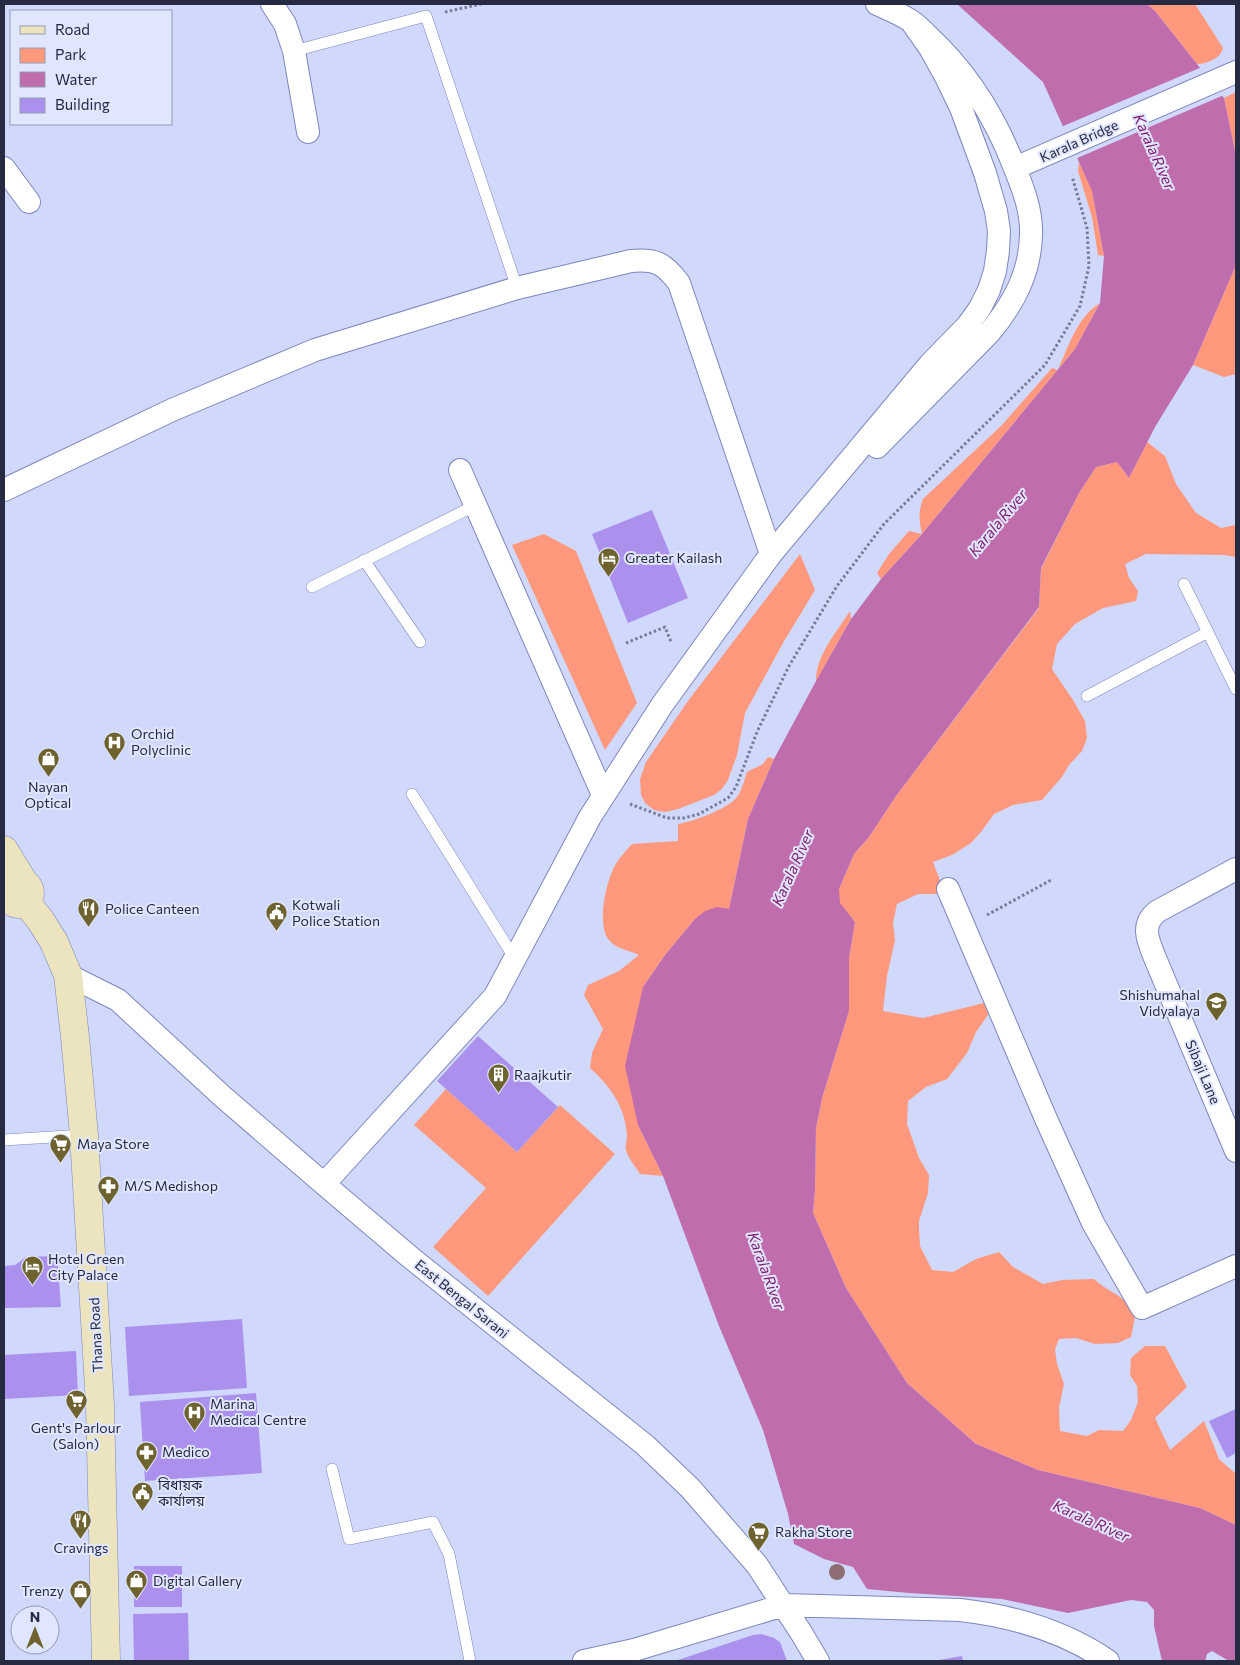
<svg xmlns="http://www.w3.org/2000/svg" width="1240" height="1665" font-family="Commissioner,'Noto Sans Bengali',sans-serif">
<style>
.green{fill:#ff987c}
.water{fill:#c06dae}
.pier{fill:#d0d8fb}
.building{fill:#ab90ed}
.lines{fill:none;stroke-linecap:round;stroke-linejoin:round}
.lane-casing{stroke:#7d87bd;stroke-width:12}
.street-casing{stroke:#7d87bd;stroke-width:24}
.secondary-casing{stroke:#7d87bd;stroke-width:29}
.path{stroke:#767c98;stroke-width:3;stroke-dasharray:2.5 2.5;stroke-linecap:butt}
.lane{stroke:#fff;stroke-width:11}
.street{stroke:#fff;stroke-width:22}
.secondary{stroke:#ece4be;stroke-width:28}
.tree{fill:#8e6e74}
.labels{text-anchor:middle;stroke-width:4;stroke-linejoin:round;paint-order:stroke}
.street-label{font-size:14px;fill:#272b41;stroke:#e0e6fd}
.poi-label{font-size:14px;fill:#272b41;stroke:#e0e6fd;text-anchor:start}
.water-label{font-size:15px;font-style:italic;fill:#7f186e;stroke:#e0e6fd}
</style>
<rect width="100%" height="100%" fill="#d0d8fb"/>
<path class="green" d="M 1147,4 L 1195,4 L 1223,48 C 1221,58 1207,64 1197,64 L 1155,11 Z
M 1236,92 L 1236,156 L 1224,98 Z
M 1079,162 L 1092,190 L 1104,256 L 1098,255 L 1092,217 L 1078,171 Z
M 1236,265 L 1236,374 L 1224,377 L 1193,365 Z
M 1100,303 L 1075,349 L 922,534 L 881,579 L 877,573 L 889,554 L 909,531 L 922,534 C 919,520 918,512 923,499 L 1001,426 L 1052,368 L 1058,370 C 1068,347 1078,316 1100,303 Z
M 1147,442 L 1165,456 L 1176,484 L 1196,513 L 1221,528 L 1236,525 L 1236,557 L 1224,555 L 1146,554 L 1125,564 L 1129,578 L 1138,591 L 1136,601 L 1103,608 L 1075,624 L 1057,644 L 1052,669 L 1073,700 L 1085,721 L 1087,738 L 1082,751 L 1069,765 L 1062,777 L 1042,800 L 1013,805 L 994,814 L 981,832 L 971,843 L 952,855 L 933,862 L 945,894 L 918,894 L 897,904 L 893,923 L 895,940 L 887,976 L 883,1011 L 923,1018 L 988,1002 L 990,1012 L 976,1032 L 967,1053 L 947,1079 L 926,1087 L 908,1101 L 907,1124 L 919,1158 L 929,1175 L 928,1193 L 919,1221 L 919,1228 L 920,1246 L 932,1270 L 953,1272 L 976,1259 L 999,1252 L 1013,1267 L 1043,1284 L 1062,1280 L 1094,1279 C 1108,1292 1125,1296 1136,1312 L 1131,1337 L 1118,1343 L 1095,1344 L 1076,1338 L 1059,1339 L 1055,1349 L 1057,1364 L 1064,1384 L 1059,1408 L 1060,1431 L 1087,1436 L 1099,1430 L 1123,1431 L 1131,1420 L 1138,1402 L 1137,1386 L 1130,1375 L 1131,1358 L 1145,1346 L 1165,1346 L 1187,1387 L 1155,1418 L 1170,1450 L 1204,1421 L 1219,1459 L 1236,1474 L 1236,1525 L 1200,1508 L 1038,1470 L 976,1444 L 907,1383 L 846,1288 L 813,1213 L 815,1190 L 816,1128 L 822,1098 L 849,1011 L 849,958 L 855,922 L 839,903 L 839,889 L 854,854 L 869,837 L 896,796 L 1039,608 L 1041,569 L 1079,493 L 1096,467 L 1117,462 L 1129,478 Z
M 544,534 L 576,551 L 637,703 L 605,750 L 512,545 Z
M 800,554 L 815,590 L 783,643 L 745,713 L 737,755 L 728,780 L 722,789 L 714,795 L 678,809 L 665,812 L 654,810 L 645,803 L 641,795 L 640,779 L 646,762 L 688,701 Z
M 850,611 L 851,619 L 816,681 C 816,655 837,632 850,611 Z
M 768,757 L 774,759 L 748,819 L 729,909 L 695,919 L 665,955 L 643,987 L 638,1125 L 663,1176 L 640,1174 C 636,1167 628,1158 626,1150 C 625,1146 627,1140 627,1135 C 625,1106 610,1086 590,1068 L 592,1053 L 603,1029 L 584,995 L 588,985 L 619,971 L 639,955 C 629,950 616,949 609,940 C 597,926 605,887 612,872 C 616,861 624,853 632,844 L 678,841 L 678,824 C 692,822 727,809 736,798 C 742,792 744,780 747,772 L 763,764 Z
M 446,1089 L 517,1152 L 560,1105 L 615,1154 L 488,1296 L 433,1247 L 486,1188 L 414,1125 Z"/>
<path class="water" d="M 957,4 L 1147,4 L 1155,11 L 1224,98 L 1236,156 L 1236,265 L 1193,365 L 1155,427 L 1129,478 L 1117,462 L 1096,467 L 1079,493 L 1041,568 L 1039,607 L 896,796 L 869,837 L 854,854 L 839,889 L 840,903 L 855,922 L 849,958 L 849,1011 L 822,1098 L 816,1128 L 815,1190 L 813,1213 L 846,1288 L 907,1383 L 976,1444 L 1038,1470 L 1200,1508 L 1236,1525 L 1236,1661 L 1229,1661 L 1212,1651 L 1207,1654 L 1205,1661 L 1162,1661 L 1154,1626 L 1154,1610 L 1147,1602 L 1131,1600 L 1068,1613 L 1002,1599 L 909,1593 L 867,1589 L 853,1567 L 824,1559 L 794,1544 L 788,1514 L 763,1430 L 719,1326 L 663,1176 L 638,1125 L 625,1066 L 643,987 L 665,955 L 695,919 L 705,911 L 717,907 L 729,909 L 748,819 L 774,759 L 816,681 L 851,619 L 881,579 L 922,534 L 1075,349 L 1100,303 L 1104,256 L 1092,191 L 1043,82 Z"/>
<path class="pier" d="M 1202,67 L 1224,95 L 1075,159 L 1061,127 Z"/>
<path class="building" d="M 652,510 L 688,598 L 628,623 L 592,534 Z
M 478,1036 L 558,1107 L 517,1152 L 437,1081 Z
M 57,1256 L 61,1307 L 4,1308 L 4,1266 L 15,1265 L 26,1257 Z
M 242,1319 L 247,1388 L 129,1396 L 125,1327 Z
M 76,1351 L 78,1395 L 4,1399 L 4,1355 Z
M 256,1393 L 262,1473 L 145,1481 L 140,1402 Z
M 1236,1409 L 1236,1453 L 1227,1458 L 1209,1421 Z
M 134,1566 L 182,1566 L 182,1607 L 134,1607 Z
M 188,1613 L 189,1661 L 134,1661 L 133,1614 Z
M 761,1634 L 774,1638 L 780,1642 L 787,1661 L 675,1661 L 753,1635 Z
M 962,1656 L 963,1661 L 939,1661 L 939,1660 Z"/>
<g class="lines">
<defs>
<path id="lane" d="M 294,51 L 426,16 L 517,288
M 364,560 L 420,642
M 1184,584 L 1236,689
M 312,587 L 476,505
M 1087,696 L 1208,632
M 412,794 L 515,959
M 4,1140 L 84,1135
M 332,1469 L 349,1539 L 433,1522 L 449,1554 L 470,1661"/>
<path id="street" d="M 272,4 L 285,24 L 294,51 L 308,132
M 4,168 L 29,202
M 1015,168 L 1236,72
M 877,447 L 990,332 C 1014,303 1030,273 1031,235 C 1032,211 1023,188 1014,166 C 995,117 967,72 928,36 C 923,31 917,25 911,21 C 901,14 888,9 877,4
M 460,470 L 603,795
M 4,490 L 172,410 L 315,350 L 517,288 L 631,261 C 656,259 664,263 679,283 L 771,554
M 1236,869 L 1158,911 C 1140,924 1148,941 1155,958 L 1236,1151
M 948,889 L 1046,1119 L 1093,1223 L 1142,1308 L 1236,1266
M 68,975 L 118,1000 L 222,1096 L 324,1184 L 410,1257 L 645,1445 L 690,1488 L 757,1565 L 802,1634 L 818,1661
M 324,1184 L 495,996 L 590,817 L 662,705 L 771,554 L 930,364 L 968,325 L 980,308 L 989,290 L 995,271 L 998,251 L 999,231 L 996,211 L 985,173 L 961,108 L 946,77 L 930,48 L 911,21
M 584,1661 L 634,1650 L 784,1605 L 960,1610 C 1013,1616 1064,1631 1108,1661"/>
<path id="secondary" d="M 4,850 L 26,886
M8 893a11 11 0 1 1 22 0a11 11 0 1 1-22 0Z
M 25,901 L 41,921 L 54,942 L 68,975 L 75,1037 L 84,1135 L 100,1405 L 106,1661"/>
</defs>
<use href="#lane" class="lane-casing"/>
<use href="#street" class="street-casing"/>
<use href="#secondary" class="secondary-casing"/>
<path class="path" d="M 445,12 L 481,4
M 626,643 L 665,627 L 671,642
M 630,804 L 667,818 L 684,818 L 699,814 L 728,798 L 736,787 L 757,732 L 789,666 L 837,586 L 884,524 L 1045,365 L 1080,306 L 1089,266 L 1087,228 L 1072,176
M 987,915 L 1053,879"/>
<use href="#lane" class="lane"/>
<use href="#street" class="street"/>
<use href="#secondary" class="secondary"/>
</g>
<circle class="tree" cx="837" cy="1572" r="8"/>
<defs>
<symbol id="hotel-pin" viewBox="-11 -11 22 30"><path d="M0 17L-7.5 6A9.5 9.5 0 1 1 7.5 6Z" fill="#6e622f" stroke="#e0e6fd"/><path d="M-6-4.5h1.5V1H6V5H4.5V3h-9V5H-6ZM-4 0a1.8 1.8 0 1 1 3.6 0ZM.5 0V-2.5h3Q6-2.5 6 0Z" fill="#fff"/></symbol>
<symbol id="hospital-pin" viewBox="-11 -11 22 30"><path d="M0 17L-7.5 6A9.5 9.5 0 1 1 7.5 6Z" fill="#6e622f" stroke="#e0e6fd"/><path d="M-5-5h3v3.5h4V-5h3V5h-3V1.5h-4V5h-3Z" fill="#fff"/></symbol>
<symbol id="shop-pin" viewBox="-11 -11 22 30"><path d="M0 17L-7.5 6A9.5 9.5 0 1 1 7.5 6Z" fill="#6e622f" stroke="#e0e6fd"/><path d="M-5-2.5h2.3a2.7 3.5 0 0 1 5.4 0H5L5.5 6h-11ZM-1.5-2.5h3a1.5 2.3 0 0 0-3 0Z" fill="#fff"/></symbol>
<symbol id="restaurant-pin" viewBox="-11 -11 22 30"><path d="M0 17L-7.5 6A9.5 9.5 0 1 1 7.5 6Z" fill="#6e622f" stroke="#e0e6fd"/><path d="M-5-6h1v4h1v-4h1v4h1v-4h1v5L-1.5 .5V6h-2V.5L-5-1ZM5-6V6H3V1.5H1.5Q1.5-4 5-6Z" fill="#fff"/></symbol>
<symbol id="civic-pin" viewBox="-11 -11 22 30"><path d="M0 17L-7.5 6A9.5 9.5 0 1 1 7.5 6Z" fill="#6e622f" stroke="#e0e6fd"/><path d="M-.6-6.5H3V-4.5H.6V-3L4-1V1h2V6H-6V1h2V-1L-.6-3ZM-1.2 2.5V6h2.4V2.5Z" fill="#fff"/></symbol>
<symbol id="school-pin" viewBox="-11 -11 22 30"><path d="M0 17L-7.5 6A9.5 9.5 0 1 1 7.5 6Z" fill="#6e622f" stroke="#e0e6fd"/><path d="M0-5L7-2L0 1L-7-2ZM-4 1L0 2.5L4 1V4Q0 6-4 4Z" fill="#fff"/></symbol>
<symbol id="building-pin" viewBox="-11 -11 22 30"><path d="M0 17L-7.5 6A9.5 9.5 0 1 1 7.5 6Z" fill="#6e622f" stroke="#e0e6fd"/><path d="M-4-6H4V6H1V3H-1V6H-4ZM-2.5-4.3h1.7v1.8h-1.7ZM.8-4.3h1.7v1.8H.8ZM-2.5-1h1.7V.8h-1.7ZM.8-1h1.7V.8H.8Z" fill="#fff"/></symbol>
<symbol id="supermarket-pin" viewBox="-11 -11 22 30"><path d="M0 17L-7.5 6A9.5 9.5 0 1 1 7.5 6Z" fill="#6e622f" stroke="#e0e6fd"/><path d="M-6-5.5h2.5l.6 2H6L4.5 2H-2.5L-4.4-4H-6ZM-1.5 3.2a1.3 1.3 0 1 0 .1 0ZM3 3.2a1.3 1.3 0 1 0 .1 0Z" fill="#fff"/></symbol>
<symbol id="pharmacy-pin" viewBox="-11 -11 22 30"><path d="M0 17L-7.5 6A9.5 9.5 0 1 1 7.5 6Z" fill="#6e622f" stroke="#e0e6fd"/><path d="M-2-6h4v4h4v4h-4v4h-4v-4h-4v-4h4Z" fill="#fff"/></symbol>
</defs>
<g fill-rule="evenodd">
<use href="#hotel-pin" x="596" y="546" width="25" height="34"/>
<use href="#hospital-pin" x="102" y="730" width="25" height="34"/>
<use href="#shop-pin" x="36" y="746" width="25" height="34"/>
<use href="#restaurant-pin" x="76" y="896" width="25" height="34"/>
<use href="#civic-pin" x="264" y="900" width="25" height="34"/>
<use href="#school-pin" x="1204" y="990" width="25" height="34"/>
<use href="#building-pin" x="486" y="1062" width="25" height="34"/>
<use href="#supermarket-pin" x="48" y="1132" width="25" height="34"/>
<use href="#pharmacy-pin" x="96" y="1174" width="25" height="34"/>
<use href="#hotel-pin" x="20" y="1254" width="25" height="34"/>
<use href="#supermarket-pin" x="64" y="1388" width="25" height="34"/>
<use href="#hospital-pin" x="182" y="1400" width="25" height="34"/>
<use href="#pharmacy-pin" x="134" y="1440" width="25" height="34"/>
<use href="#civic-pin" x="130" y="1480" width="25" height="34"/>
<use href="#restaurant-pin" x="68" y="1508" width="25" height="34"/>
<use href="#supermarket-pin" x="746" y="1520" width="25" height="34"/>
<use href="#shop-pin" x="124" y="1568" width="25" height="34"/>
<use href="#shop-pin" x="68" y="1578" width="25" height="34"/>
</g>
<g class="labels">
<g class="street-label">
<text transform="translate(1079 141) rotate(-24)" y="5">Karala Bridge</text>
<text transform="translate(1203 1072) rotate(67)" y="5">Sibaji Lane</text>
<text transform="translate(462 1299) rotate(39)" y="5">East Bengal Sarani</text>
<text transform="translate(96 1335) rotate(-93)" y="5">Thana Road</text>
</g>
<g class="poi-label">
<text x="625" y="563">Greater Kailash</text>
<text x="131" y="739">Orchid<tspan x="131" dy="16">Polyclinic</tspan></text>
<text x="48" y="792" text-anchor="middle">Nayan<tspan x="48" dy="16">Optical</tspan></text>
<text x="292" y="910">Kotwali<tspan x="292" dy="16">Police Station</tspan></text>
<text x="105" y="914">Police Canteen</text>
<text x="1200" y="1000" text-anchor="end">Shishumahal<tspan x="1200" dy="16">Vidyalaya</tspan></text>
<text x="514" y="1080">Raajkutir</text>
<text x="77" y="1149">Maya Store</text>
<text x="124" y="1191">M/S Medishop</text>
<text x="48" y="1264">Hotel Green<tspan x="48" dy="16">City Palace</tspan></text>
<text x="210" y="1409">Marina<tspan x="210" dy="16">Medical Centre</tspan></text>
<text x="76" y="1433" text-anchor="middle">Gent's Parlour<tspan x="76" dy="16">(Salon)</tspan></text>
<text x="162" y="1457">Medico</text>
<text x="158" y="1490">বিধায়ক<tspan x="158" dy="16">কার্যালয়</tspan></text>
<text x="775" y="1537">Rakha Store</text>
<text x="81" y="1553" text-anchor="middle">Cravings</text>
<text x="153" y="1586">Digital Gallery</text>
<text x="64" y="1596" text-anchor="end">Trenzy</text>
</g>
<g class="water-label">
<text transform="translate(1154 152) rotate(66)" y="5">Karala River</text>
<text transform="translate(998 523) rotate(-50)" y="5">Karala River</text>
<text transform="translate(793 868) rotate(-66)" y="5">Karala River</text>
<text transform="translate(766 1271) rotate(70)" y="5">Karala River</text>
<text transform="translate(1091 1521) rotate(24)" y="5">Karala River</text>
</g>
</g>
<rect width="1240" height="1665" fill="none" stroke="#272b41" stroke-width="10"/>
<rect x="10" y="10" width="162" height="115" fill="#e0e6fd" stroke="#969bb2"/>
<rect x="20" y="26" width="25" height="8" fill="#ece4be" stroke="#969bb2"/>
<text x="55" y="35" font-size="15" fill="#272b41">Road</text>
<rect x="20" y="48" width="25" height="15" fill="#ff987c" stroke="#969bb2"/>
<text x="55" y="60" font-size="15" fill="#272b41">Park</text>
<rect x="20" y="72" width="25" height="15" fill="#c06dae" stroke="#969bb2"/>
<text x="55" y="85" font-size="15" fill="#272b41">Water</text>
<rect x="20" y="98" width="25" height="15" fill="#ab90ed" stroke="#969bb2"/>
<text x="55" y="110" font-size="15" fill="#272b41">Building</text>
<g transform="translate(35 1630)"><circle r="24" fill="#e0e6fd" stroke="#969bb2"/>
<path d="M0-4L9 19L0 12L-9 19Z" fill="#6e622f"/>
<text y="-8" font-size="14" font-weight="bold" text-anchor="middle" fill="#272b41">N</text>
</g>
</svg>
